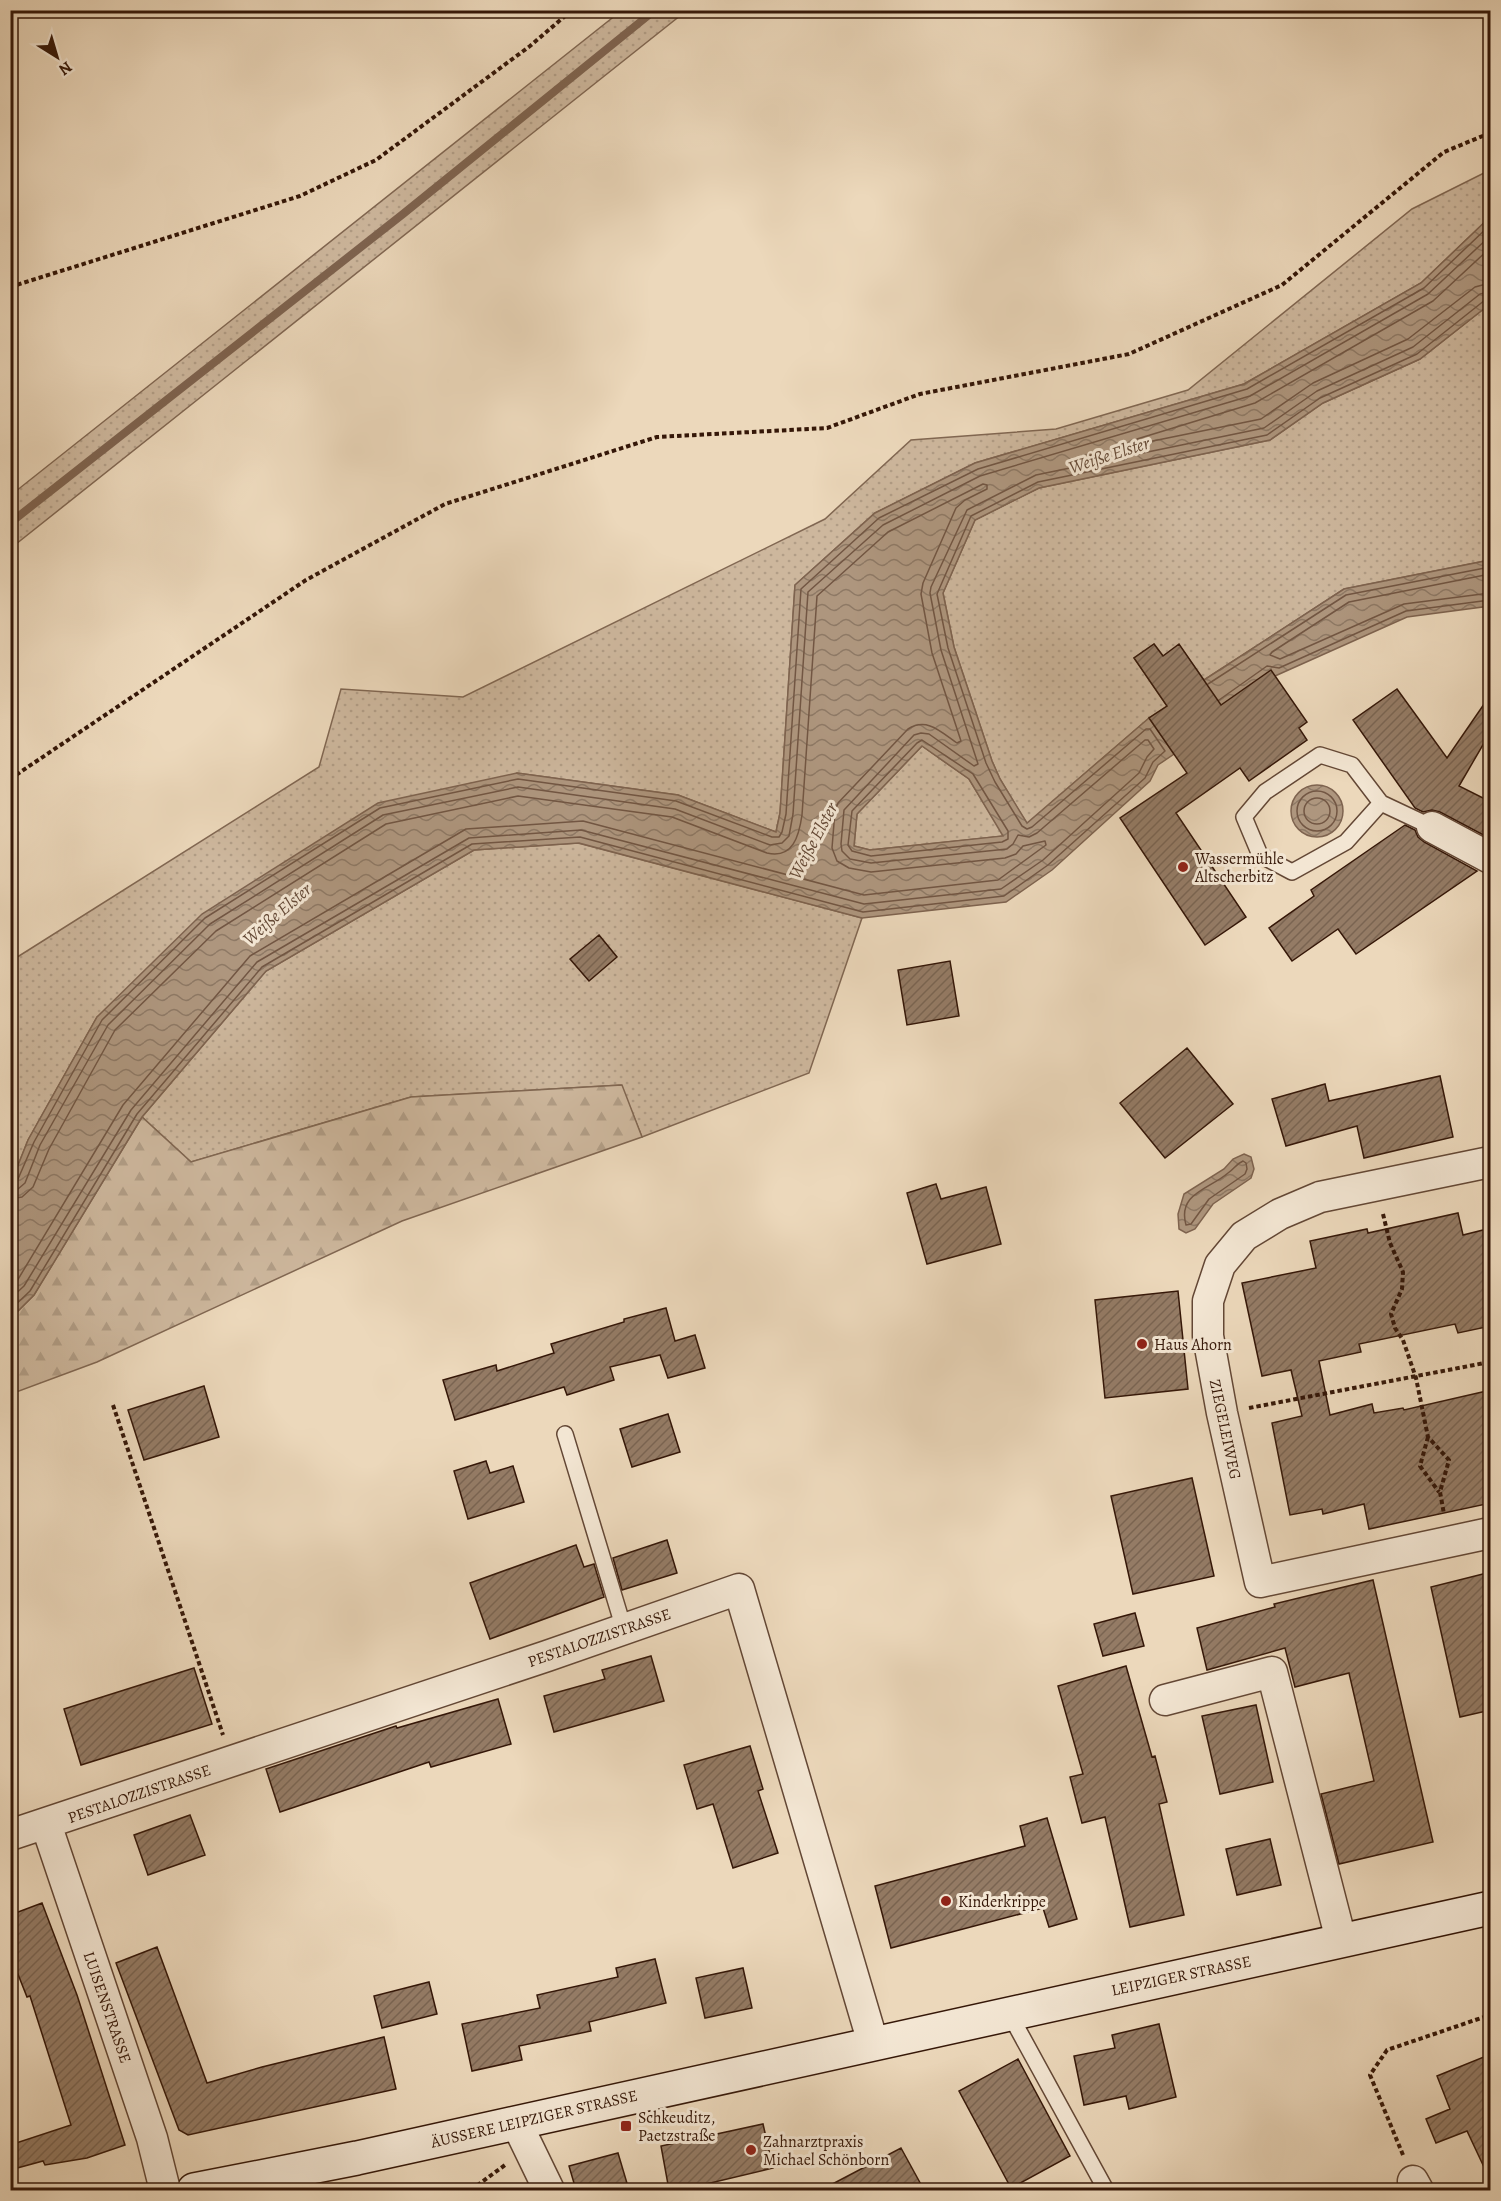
<svg xmlns="http://www.w3.org/2000/svg" width="1501" height="2201" font-family="Alegreya,serif">
<style>
.grass{fill:url(#grass-dots);stroke:#816752;stroke-width:1.5}
.forest{fill:url(#forest-firs);stroke:#816752;stroke-width:1.5}
.water{fill:url(#water-waves);stroke:#7e634f;stroke-width:1.5;fill-rule:evenodd}
.lines{fill:none;stroke-linecap:round;stroke-linejoin:round}
.shore{stroke:#725643;stroke-width:1.5}
.stream{stroke:#7e634f;stroke-width:8}
.building{fill:url(#building-hatch);stroke:#351708;stroke-width:1.5}
.lane-casing{stroke:#634735;stroke-width:18}
.street-casing{stroke:#634735;stroke-width:33}
.secondary-casing{stroke:#351708;stroke-width:36}
.path{stroke:#351708;stroke-width:4;stroke-dasharray:4.5 3;stroke-linecap:butt}
.lane{stroke:#f3e6d3;stroke-width:15}
.street{stroke:#f3e6d3;stroke-width:30}
.secondary{stroke:#f3e6d3;stroke-width:33}
.poi-dot{fill:#8f2418;stroke:#f3e6d3;stroke-width:2}
.labels{text-anchor:middle;stroke-width:6;stroke-linejoin:round;paint-order:stroke}
.poi-label{font-size:16px;fill:#351708;stroke:#f3e6d3;text-anchor:start}
.street-label{font-size:16px;fill:#351708;stroke:#f3e6d3}
.water-label{font-size:18px;font-style:italic;fill:#654a37;stroke:#f3e6d3}
</style>
<defs>
<pattern id="grass-dots" width="8" height="8" patternUnits="userSpaceOnUse" patternTransform="scale(1.5)"><rect width="8" height="8" fill="#cdb79d"/><path d="M2 2h.1M6 6h.1" fill="none" stroke="#b19d86" stroke-width="1.8" stroke-linecap="round"/></pattern>
<pattern id="forest-firs" width="22" height="20" patternUnits="userSpaceOnUse" patternTransform="scale(1.5)"><rect width="22" height="20" fill="#cdb79d"/><path d="M5 1l3.5 6h-7zM16 11l3.5 6h-7z" fill="#b19d86"/></pattern>
<pattern id="water-waves" width="16" height="10" patternUnits="userSpaceOnUse" patternTransform="scale(1.5)"><rect width="16" height="10" fill="#ae967e"/><path d="M0 5q4-4 8 0t8 0" fill="none" stroke="#8e7965"/></pattern>
<pattern id="building-hatch" width="6" height="6" patternUnits="userSpaceOnUse" patternTransform="scale(1.5)"><rect width="6" height="6" fill="#947b65"/><path d="M-1 1l2-2M0 6l6-6M5 7l2-2" fill="none" stroke="#7a6451"/></pattern>
</defs>
<rect width="100%" height="100%" fill="#ecd8bb"/>
<filter id="stains"><feTurbulence type="fractalNoise" baseFrequency=".00333" numOctaves="4"/><feColorMatrix values="0 0 0 0 .2 0 0 0 0 .09 0 0 0 0 .02 0 0 0 .5 -.17"/></filter>
<radialGradient id="worn" r=".72"><stop offset=".6" stop-color="#630" stop-opacity="0"/><stop offset="1" stop-color="#630" stop-opacity=".3"/></radialGradient>
<path class="grass" d="M 621,11 L 686,11 L 11,548 L 11,495 Z
M 1490,170 L 1490,217 L 1421,283 L 1244,384 L 975,463 L 875,513 L 795,585 L 780,813 L 776,832 L 678,795 L 517,773 L 97,1017 L 28,1140 L 11,1183 L 11,961 L 319,767 L 341,689 L 463,697 L 825,519 L 911,440 L 1056,429 L 1188,390 L 1412,209 Z
M 1490,304 L 1490,560 L 1344,589 L 1204,680 L 1179,645 L 1163,656 L 1154,644 L 1134,658 L 1167,706 L 1149,718 L 1027,824 L 1000,779 L 992,761 L 954,647 L 943,593 L 975,520 L 1039,488 L 1270,440 L 1323,403 L 1420,359 Z
M 922,746 L 969,779 L 1004,836 L 870,850 L 854,846 L 857,814 Z
M 578,843 L 862,918 L 809,1073 L 642,1137 L 621,1085 L 411,1097 L 191,1162 L 142,1117 L 266,971 L 474,850 Z"/>
<path class="forest" d="M 622,1085 L 642,1137 L 402,1221 L 97,1362 L 11,1394 L 11,1318 L 34,1295 L 142,1117 L 191,1162 L 411,1097 Z"/>
<path class="water" d="M 1490,217 L 1490,304 L 1420,359 L 1323,403 L 1270,440 L 1039,488 L 975,520 L 943,593 L 954,647 L 992,761 L 1000,779 L 1027,823 L 1149,718 L 1174,754 L 1158,765 L 1150,781 L 1052,870 L 1006,902 L 862,918 L 579,843 L 474,850 L 266,971 L 142,1117 L 34,1295 L 11,1318 L 11,1183 L 28,1140 L 97,1017 L 202,914 L 378,803 L 517,773 L 678,795 L 776,832 L 780,813 L 795,585 L 875,513 L 975,463 L 1244,384 L 1421,283 ZM 922,746 L 969,779 L 1003,836 L 870,850 L 854,846 L 857,814 Z
M 1490,560 L 1490,606 L 1407,617 L 1275,676 L 1202,719 L 1204,680 L 1344,589 Z
M1291 811a26 26 0 1 1 52 0a26 26 0 1 1-52 0Z
M 1244,1154 L 1251,1157 L 1254,1169 L 1251,1178 L 1213,1204 L 1195,1229 L 1186,1233 L 1179,1229 L 1178,1214 L 1184,1194 L 1224,1169 L 1233,1159 Z"/>
<g class="lines">
<path class="shore" d="M 1490,248 L 1433,301 L 1255,403 L 1137,439 L 1135,443 L 1138,444 L 1261,419 L 1313,383 L 1408,339 L 1475,287 L 1490,283
M 1490,574 L 1349,602 L 1272,652 L 1270,655 L 1280,659 L 1404,604 L 1490,593
M 1208,684 L 1346,595 L 1490,567
M 1219,700 L 1267,666 L 1279,668 L 1406,611 L 1490,600
M 922,740 L 973,774 L 1008,831 L 1008,839 L 1002,842 L 871,856 L 852,851 L 848,845 L 852,811 L 917,743 Z
M1297 811a20 20 0 1 1 40 0a20 20 0 1 1-40 0Z
M1304 811a13 13 0 1 1 26 0a13 13 0 1 1-26 0Z
M 1243,1161 L 1246,1163 L 1247,1169 L 1245,1174 L 1209,1199 L 1191,1224 L 1186,1225 C 1177,1193 1210,1189 1228,1173 C 1234,1169 1236,1164 1243,1161 Z
M 10,1182 L 18,1179 L 34,1142 L 102,1020 L 205,918 L 380,808 L 518,779 L 676,801 L 772,837 L 779,837 L 782,832 L 786,814 L 801,589 L 879,518 L 978,469 L 1247,389 L 1424,288 L 1490,225
M 10,1190 L 18,1189 L 25,1183 L 40,1145 L 108,1025 L 210,924 L 383,815 L 518,787 L 675,809 L 770,845 L 782,843 L 789,836 L 793,814 L 808,592 L 883,525 L 980,476 L 1250,396 L 1428,294 L 1490,236
M 10,1199 L 22,1197 L 33,1187 L 49,1149 L 115,1030 L 216,931 L 386,824 L 518,796 L 672,817 L 767,853 C 793,859 799,836 802,815 L 817,596 L 888,532 L 983,484 L 987,485 L 987,489 L 965,500 L 956,508 L 923,583 L 921,594 L 932,653 L 961,741 L 957,743 C 941,732 927,717 908,729 L 838,803 L 835,811 L 832,848 L 837,861 L 849,868 L 871,872 L 1005,858 L 1016,854 L 1023,846 L 1045,841 L 1046,845 L 998,880 L 864,895 L 583,821 L 466,829 L 250,956 L 123,1105 L 17,1281 L 10,1287
M 10,1299 L 24,1286 L 131,1110 L 257,962 L 469,838 L 581,830 L 864,904 L 1001,889 L 1043,860 L 1139,773 L 1147,757 L 1154,749 L 1148,740 L 1145,740 L 1037,833 L 1029,837 L 1018,835 L 1013,844 L 1007,849 L 871,863 L 850,859 L 842,851 L 841,844 L 844,810 L 914,735 L 921,733 L 929,734 L 974,766 L 978,764 L 941,650 L 930,593 L 931,587 L 967,510 L 1036,475 L 1264,428 L 1317,391 L 1413,347 L 1480,294 L 1490,292
M 10,1310 L 30,1291 L 137,1114 L 262,967 L 472,844 L 580,837 L 863,912 L 1004,896 L 1048,865 L 1145,778 L 1153,762 L 1165,751 L 1150,729 L 1146,729 L 1032,827 L 1027,829 L 1022,826 L 995,782 L 986,763 L 948,648 L 937,594 L 971,516 L 1038,482 L 1267,435 L 1320,398 L 1417,354 L 1485,300 L 1490,299"/>
<path class="stream" d="M 10,523 L 403,214 L 655,10"/>
</g>
<path class="building" d="M 1154,644 L 1163,656 L 1179,644 L 1221,705 L 1271,670 L 1307,722 L 1299,728 L 1307,740 L 1249,781 L 1240,768 L 1176,813 L 1246,917 L 1205,945 L 1120,818 L 1187,773 L 1149,718 L 1167,706 L 1134,658 Z
M 1397,689 L 1447,758 L 1491,694 L 1491,731 L 1459,786 L 1491,802 L 1491,839 L 1440,812 L 1432,810 L 1423,812 L 1415,808 L 1353,720 Z
M 1405,825 L 1415,830 L 1418,837 L 1424,842 L 1477,871 L 1356,954 L 1338,929 L 1292,961 L 1269,928 L 1314,896 L 1311,890 Z
M 599,935 L 617,957 L 589,981 L 570,959 Z
M 950,961 L 959,1016 L 907,1025 L 898,970 Z
M 1187,1048 L 1233,1104 L 1165,1158 L 1120,1103 Z
M 1440,1076 L 1453,1137 L 1364,1158 L 1357,1126 L 1286,1146 L 1272,1099 L 1325,1084 L 1329,1101 Z
M 936,1184 L 941,1199 L 986,1187 L 1001,1244 L 927,1264 L 907,1193 Z
M 1458,1213 L 1463,1235 L 1491,1228 L 1491,1326 L 1458,1333 L 1455,1324 L 1359,1344 L 1361,1352 L 1319,1361 L 1330,1415 L 1372,1404 L 1374,1413 L 1403,1408 L 1404,1410 L 1491,1390 L 1491,1503 L 1369,1529 L 1364,1504 L 1323,1514 L 1322,1509 L 1290,1515 L 1272,1423 L 1302,1416 L 1291,1370 L 1262,1376 L 1242,1283 L 1316,1268 L 1310,1241 L 1367,1229 L 1368,1233 Z
M 1178,1291 L 1188,1389 L 1105,1398 L 1095,1300 Z
M 666,1308 L 675,1341 L 695,1335 L 705,1368 L 668,1378 L 660,1355 L 610,1367 L 614,1380 L 567,1395 L 564,1387 L 455,1420 L 443,1380 L 496,1365 L 497,1371 L 554,1353 L 551,1344 L 624,1322 L 624,1319 Z
M 204,1386 L 219,1437 L 144,1460 L 128,1410 Z
M 668,1414 L 680,1452 L 632,1467 L 620,1429 Z
M 486,1461 L 490,1473 L 513,1466 L 524,1502 L 468,1519 L 454,1471 Z
M 1192,1478 L 1214,1576 L 1133,1594 L 1111,1496 Z
M 667,1540 L 677,1573 L 622,1590 L 613,1558 Z
M 576,1545 L 584,1567 L 594,1564 L 604,1597 L 490,1639 L 470,1583 Z
M 1491,1572 L 1491,1710 L 1460,1717 L 1431,1587 Z
M 1373,1580 L 1433,1842 L 1339,1864 L 1321,1794 L 1374,1781 L 1349,1673 L 1295,1687 L 1285,1648 L 1207,1670 L 1197,1628 L 1275,1607 L 1274,1604 Z
M 1135,1613 L 1144,1646 L 1103,1656 L 1094,1624 Z
M 651,1656 L 664,1701 L 554,1732 L 544,1696 L 605,1679 L 602,1670 Z
M 1126,1666 L 1152,1757 L 1155,1756 L 1167,1802 L 1159,1804 L 1184,1915 L 1130,1927 L 1105,1817 L 1082,1823 L 1070,1777 L 1083,1774 L 1058,1686 Z
M 194,1668 L 212,1724 L 81,1765 L 64,1709 Z
M 498,1699 L 511,1744 L 431,1767 L 429,1762 L 280,1812 L 266,1769 L 396,1726 L 397,1728 Z
M 1256,1705 L 1273,1782 L 1220,1794 L 1202,1716 Z
M 750,1746 L 763,1789 L 758,1791 L 778,1853 L 733,1868 L 713,1804 L 697,1809 L 684,1765 Z
M 190,1815 L 205,1855 L 148,1875 L 134,1835 Z
M 1047,1818 L 1077,1919 L 1049,1927 L 1043,1908 L 891,1948 L 875,1886 L 1025,1846 L 1020,1826 Z
M 1270,1839 L 1281,1885 L 1237,1895 L 1226,1849 Z
M 42,1903 L 77,1995 L 125,2145 L 87,2158 L 45,2165 L 43,2161 L 10,2170 L 10,2145 L 71,2125 L 30,1996 L 27,1997 L 10,1954 L 10,1915 Z
M 157,1947 L 207,2083 L 262,2067 L 384,2037 L 396,2089 L 188,2135 L 179,2130 L 116,1963 Z
M 655,1959 L 666,2003 L 589,2022 L 591,2031 L 519,2046 L 522,2060 L 472,2071 L 462,2024 L 540,2008 L 537,1995 L 618,1977 L 616,1968 Z
M 743,1968 L 752,2008 L 705,2018 L 696,1978 Z
M 429,1982 L 437,2014 L 382,2028 L 374,1996 Z
M 1159,2024 L 1176,2097 L 1129,2109 L 1126,2096 L 1084,2105 L 1074,2056 L 1115,2048 L 1112,2035 Z
M 1491,2054 L 1491,2182 L 1467,2131 L 1436,2143 L 1426,2119 L 1450,2109 L 1437,2076 Z
M 1018,2059 L 1070,2156 L 1011,2188 L 959,2091 Z
M 763,2124 L 773,2168 L 681,2190 L 669,2190 L 661,2146 Z
M 901,2148 L 924,2190 L 821,2190 Z
M 618,2153 L 629,2190 L 576,2190 L 569,2166 Z"/>
<g class="lines">
<defs>
<path id="lane" d="M 1381,803 L 1352,765 L 1320,755 L 1265,792 L 1244,817 L 1260,855 L 1292,872 L 1346,842 L 1381,803 L 1432,827
M 565,1434 L 624,1629
M 1009,2013 L 1106,2190"/>
<path id="street" d="M 1432,827 L 1490,858
M 1490,1162 L 1320,1197 L 1280,1214 L 1244,1236 L 1220,1265 L 1208,1301 L 1208,1336 L 1222,1413 L 1260,1582 L 1490,1533
M 1165,1700 L 1272,1672 L 1341,1940
M 46,1824 L 152,2138 L 165,2190
M 10,1835 L 547,1656 L 739,1589 L 873,2043
M 516,2122 L 549,2190
M 1413,2181 L 1418,2190"/>
<path id="secondary" d="M 194,2190 L 357,2158 L 1490,1908"/>
</defs>
<use href="#lane" class="lane-casing"/>
<use href="#street" class="street-casing"/>
<use href="#secondary" class="secondary-casing"/>
<path class="path" d="M 10,287 L 300,196 L 376,160 L 530,46 L 572,10
M 10,779 L 306,580 L 445,504 L 657,437 L 827,428 L 920,394 L 1129,354 L 1282,285 L 1444,152 L 1490,133
M 1383,1214 L 1390,1243 L 1403,1272 L 1402,1289 L 1391,1314 L 1395,1328 L 1403,1340 L 1416,1378 L 1428,1437 L 1449,1460 L 1440,1492 L 1444,1514
M 113,1405 L 223,1735
M 1249,1408 L 1490,1362
M 1428,1437 L 1420,1466 L 1439,1492
M 1403,2155 L 1370,2075 L 1387,2050 L 1490,2015
M 471,2190 L 505,2165"/>
<use href="#lane" class="lane"/>
<use href="#street" class="street"/>
<use href="#secondary" class="secondary"/>
</g>
<g class="poi-dot">
<circle cx="1183" cy="867" r="6"/>
<circle cx="1142" cy="1344" r="6"/>
<circle cx="946" cy="1901" r="6"/>
<rect x="620" y="2120" width="12" height="12" rx="3"/>
<circle cx="751" cy="2150" r="6"/>
</g>
<g class="labels">
<g class="poi-label">
<text x="1195" y="864">Wassermühle<tspan x="1195" dy="18">Altscherbitz</tspan></text>
<text x="1154" y="1350">Haus Ahorn</text>
<text x="958" y="1907">Kinderkrippe</text>
<text x="638" y="2123">Schkeuditz,<tspan x="638" dy="18">Paetzstraße</tspan></text>
<text x="763" y="2147">Zahnarztpraxis<tspan x="763" dy="18">Michael Schönborn</tspan></text>
</g>
<g class="street-label">
<text transform="translate(1226 1429) rotate(78)" y="6">ZIEGELEIWEG</text>
<text transform="translate(599 1637) rotate(-19)" y="6">PESTALOZZISTRASSE</text>
<text transform="translate(139 1793) rotate(-19)" y="6">PESTALOZZISTRASSE</text>
<text transform="translate(1181 1975) rotate(-12)" y="6">LEIPZIGER STRASSE</text>
<text transform="translate(108 2007) rotate(71)" y="6">LUISENSTRASSE</text>
<text transform="translate(534 2118) rotate(-13)" y="6">ÄUSSERE LEIPZIGER STRASSE</text>
</g>
<g class="water-label">
<text transform="translate(1109 455) rotate(-18)" y="6">Weiße Elster</text>
<text transform="translate(813 841) rotate(-62)" y="6">Weiße Elster</text>
<text transform="translate(277 914) rotate(-41)" y="6">Weiße Elster</text>
</g>
</g>
<rect width="1501" height="2201" fill="none" stroke="#ecd8bb" stroke-width="36"/>
<rect x="12" y="12" width="1477" height="2177" fill="none" stroke="#351708" stroke-width="3"/>
<rect x="18" y="18" width="1465" height="2165" fill="none" stroke="#351708" stroke-width="1.5"/>
<g transform="translate(57 57) rotate(143)" stroke="#f3e6d3" stroke-width="4.5" paint-order="stroke">
<path d="M0-4.5L10 22L0 15L-10 22Z" fill="#351708"/>
<text y="-9" font-size="16" font-weight="bold" text-anchor="middle" fill="#351708">N</text>
</g>
<rect width="100%" height="100%" filter="url(#stains)"/>
<rect width="100%" height="100%" fill="url(#worn)"/>
</svg>
